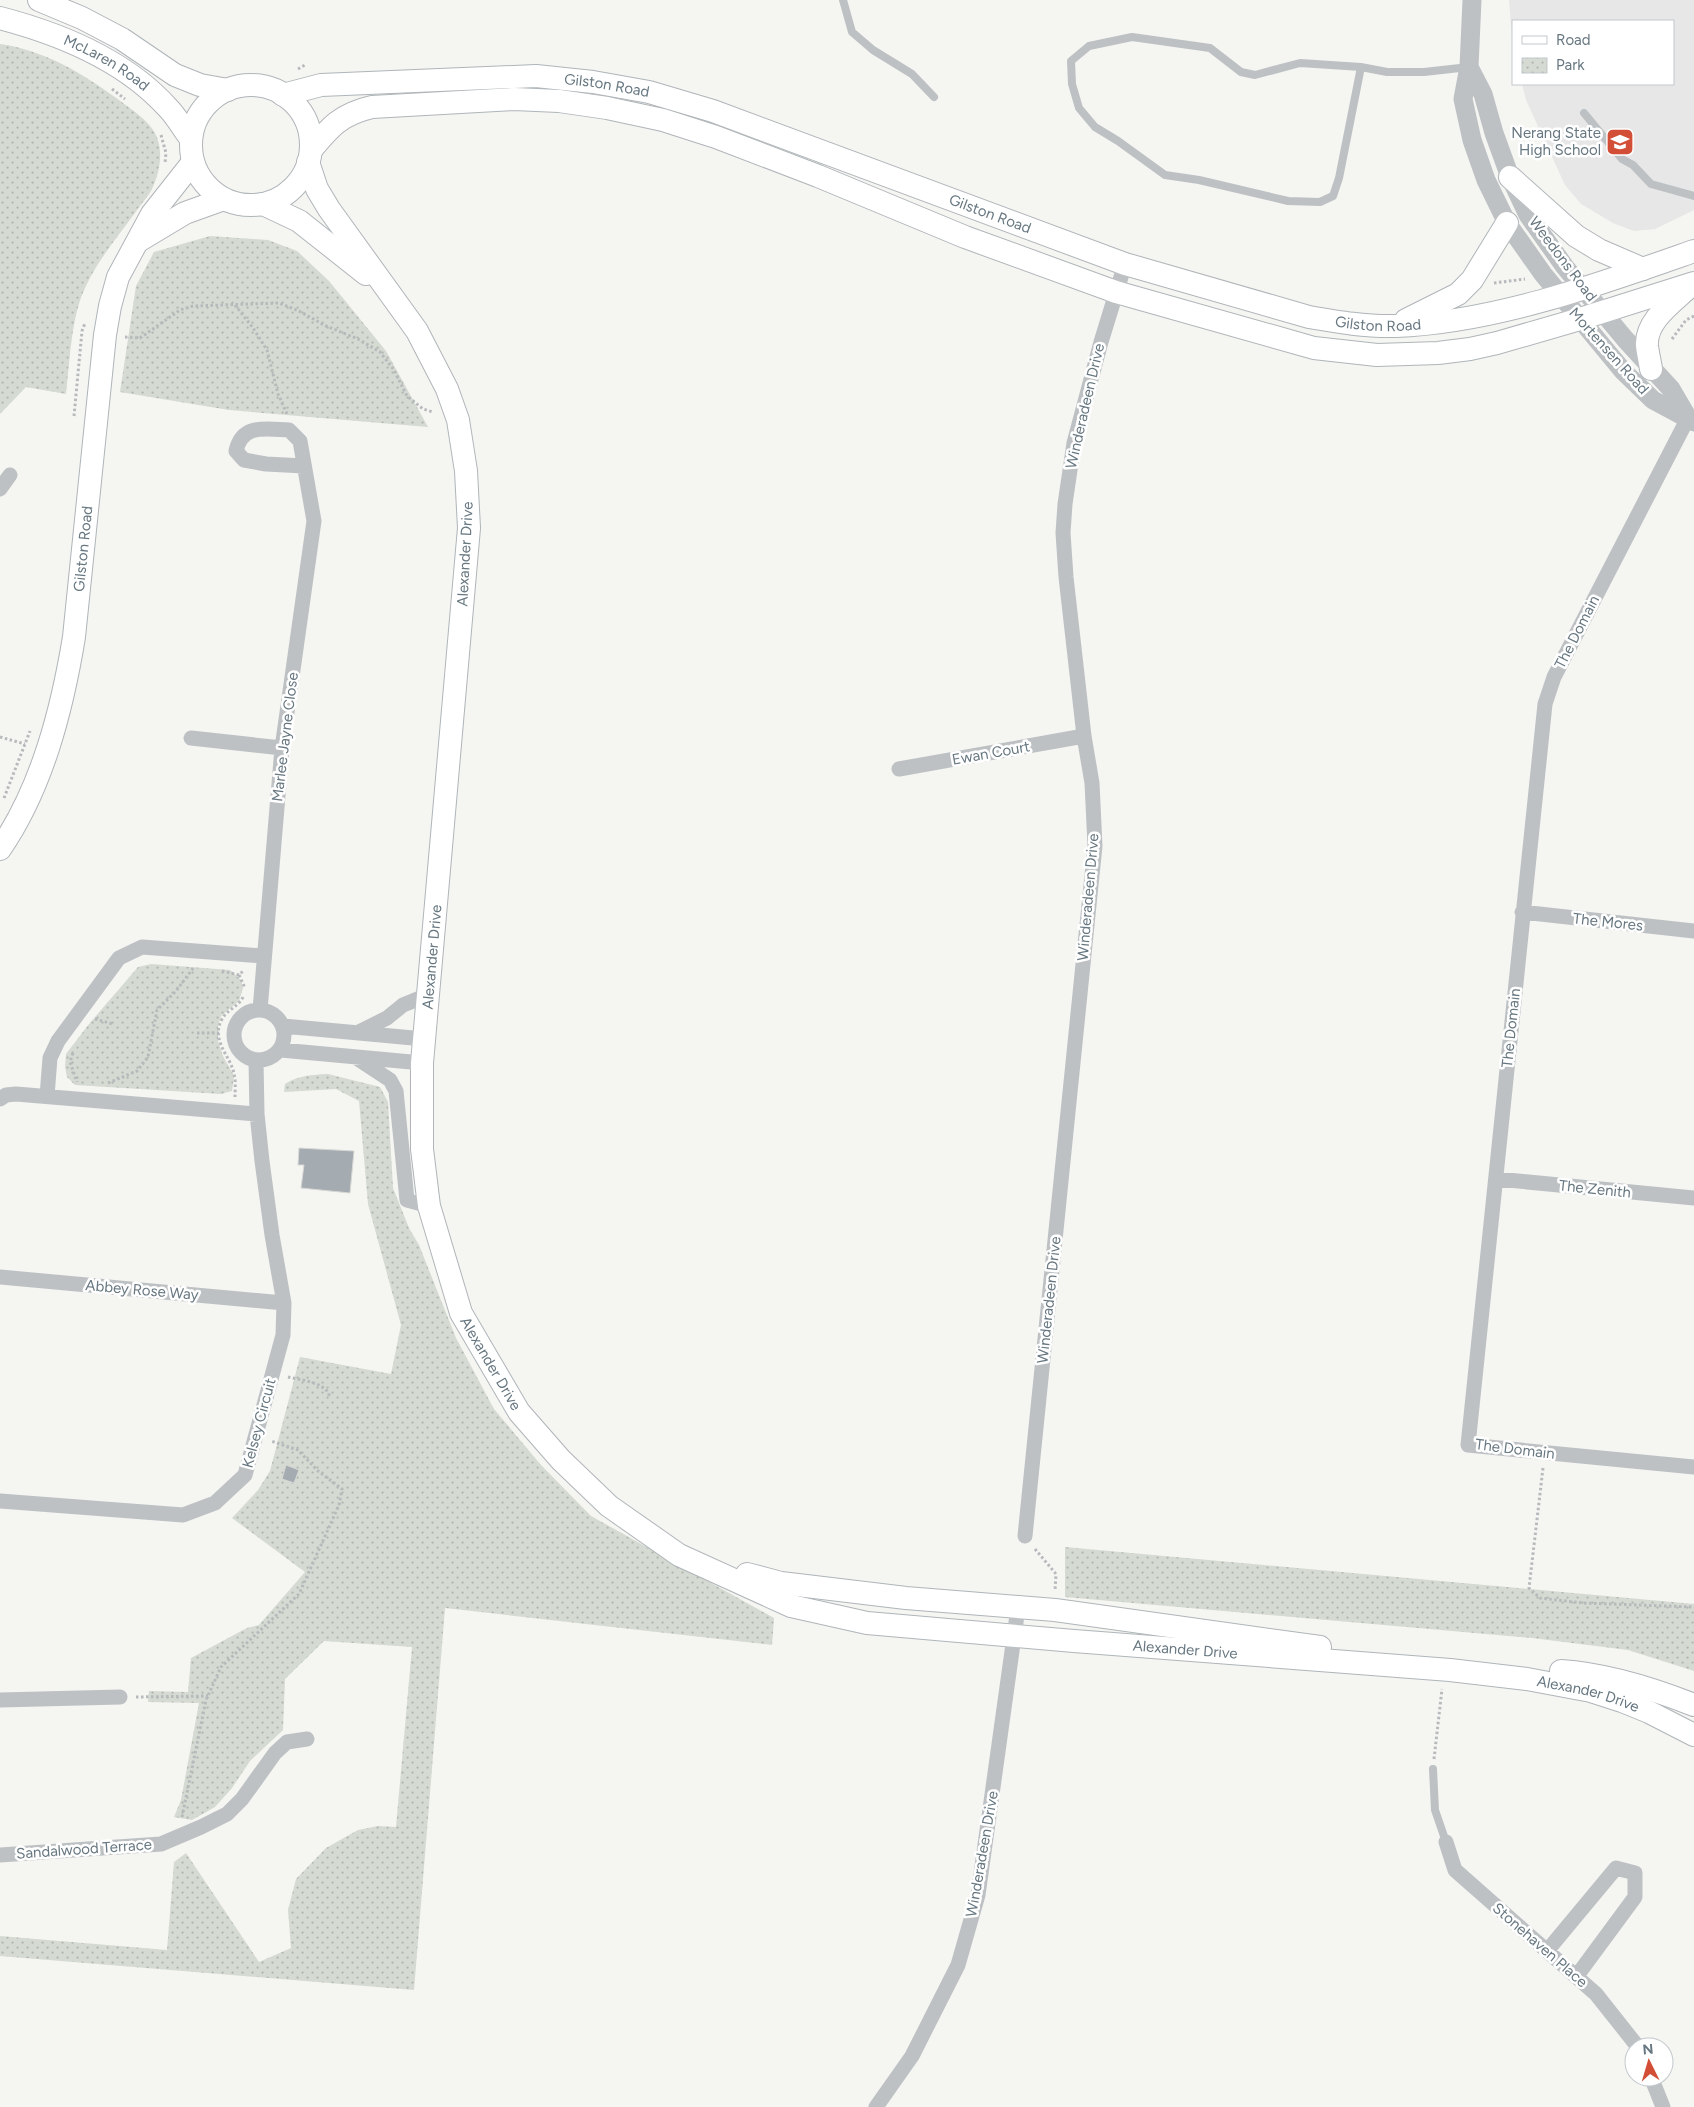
<svg xmlns="http://www.w3.org/2000/svg" width="1694" height="2107" font-family="Figtree,sans-serif">
<style>
.built{fill:#e6e7e6}
.park{fill:url(#park-dots)}
.building{fill:#a5acb1;stroke:#d7d7d5}
.lines{fill:none;stroke-linecap:round;stroke-linejoin:round}
.secondary-casing{stroke:#afb5b9;stroke-width:24}
.path{stroke:#b7babc;stroke-width:3;stroke-dasharray:2.5 2.5;stroke-linecap:butt}
.service{stroke:#bdc1c4;stroke-width:8}
.minor{stroke:#bdc1c4;stroke-width:15}
.tertiary{stroke:#bdc1c4;stroke-width:19}
.secondary{stroke:#fff;stroke-width:22}
.labels{text-anchor:middle;stroke-width:5;stroke-linejoin:round;paint-order:stroke}
.street-label{font-size:15px;fill:#677781;stroke:#fff}
.poi-label{font-size:15px;fill:#677781;stroke:#fff;text-anchor:end}
</style>
<defs>
<pattern id="park-dots" width="8" height="8" patternUnits="userSpaceOnUse" patternTransform="scale(1.25)"><rect width="8" height="8" fill="#d5dad2"/><path d="M2 2h.1M6 6h.1" fill="none" stroke="#b1b6b0" stroke-width="1.8" stroke-linecap="round"/></pattern>
</defs>
<rect width="100%" height="100%" fill="#f5f5f2"/>
<path class="built" d="M 1509,0 L 1694,0 L 1694,210 L 1655,229 L 1634,231 L 1613,223 L 1581,204 L 1565,185 L 1526,100 L 1522,84 L 1673,84 L 1673,21 L 1513,21 L 1513,50 Z"/>
<path class="park" d="M 0,44 C 44,50 84,74 119,100 C 131,109 148,120 155,133 C 164,150 160,172 152,189 C 148,197 140,205 135,213 C 118,236 98,260 86,286 C 71,315 70,361 66,394 L 26,387 L 0,414 Z
M 210,236 L 268,240 L 297,251 L 329,281 L 386,351 L 428,427 L 229,410 L 120,392 L 136,286 L 154,252 Z
M 151,964 L 230,970 L 241,980 L 243,988 L 239,1001 L 221,1016 L 218,1026 L 218,1041 L 223,1056 L 234,1076 L 232,1091 L 221,1094 L 75,1085 L 67,1077 L 65,1067 L 66,1054 L 89,1024 L 138,967 Z
M 328,1074 L 380,1087 L 388,1102 L 393,1188 L 409,1228 L 419,1245 L 456,1338 L 494,1409 L 541,1465 L 591,1516 L 774,1618 L 772,1645 L 445,1608 L 414,1990 L 0,1956 L 0,1936 L 167,1950 L 174,1862 L 186,1853 L 259,1962 L 291,1948 L 288,1910 L 296,1879 L 326,1848 L 358,1830 L 378,1826 L 396,1827 L 412,1647 L 324,1641 L 285,1679 L 283,1730 L 250,1761 L 232,1788 L 215,1807 L 192,1820 L 174,1817 L 181,1800 L 199,1703 L 148,1702 L 149,1691 L 188,1692 L 191,1658 L 247,1628 L 259,1625 L 305,1572 L 232,1518 L 258,1490 L 270,1471 L 300,1357 L 391,1374 L 401,1325 L 368,1204 L 359,1101 L 336,1089 L 284,1092 L 285,1084 C 299,1075 312,1075 328,1074 Z
M 1065,1547 L 1694,1604 L 1694,1671 L 1628,1650 L 1532,1638 L 1065,1597 Z"/>
<path class="building" d="M 299,1148 L 354,1151 L 350,1193 L 301,1188 L 304,1165 L 298,1165 Z
M 286,1465 L 299,1470 L 294,1483 L 282,1479 Z"/>
<g class="lines">
<defs>
<g id="secondary">
<path d="M 39,0 L 82,18 L 122,39 L 175,75 L 200,85 L 228,90"/>
<path id="s1" d="M 0,18 C 61,34 125,60 168,108 C 177,117 183,129 191,139"/>
<circle cx="251" cy="145" r="60"/>
<path id="s2" d="M 283,95 L 321,85 L 536,76 L 593,82 L 649,92 L 713,111 L 1125,264 L 1309,317 C 1338,322 1367,327 1396,326 C 1496,322 1600,284 1694,251"/>
<path d="M 311,150 C 330,127 341,114 372,107 L 514,99 L 559,101 L 607,108 L 663,120 L 716,137 L 818,176 L 965,237 L 1116,292 L 1314,348 L 1377,355 L 1438,353 L 1470,349 L 1497,343 L 1580,319 L 1694,283"/>
<path id="s3" d="M 308,162 L 317,189 L 329,209 L 417,331 L 447,389 L 458,420 L 466,471 L 469,528 L 422,1063 L 422,1149 L 429,1206 L 461,1313 L 519,1412 L 561,1460 L 609,1506 L 679,1555 L 791,1606 L 867,1623 L 1074,1641 L 1450,1670 L 1527,1679 L 1591,1691 L 1622,1701 L 1649,1712 L 1694,1735"/>
<path d="M 1510,177 L 1576,236 L 1599,250 L 1643,269"/>
<path d="M 263,204 L 299,221 L 366,274"/>
<path d="M 140,240 L 185,213 L 224,199"/>
<path d="M 1406,320 L 1458,294 L 1472,280 L 1507,223"/>
<path d="M 1651,369 C 1650,362 1648,354 1647,346 C 1645,321 1673,302 1689,287"/>
<path id="s4" d="M 0,849 C 42,788 62,710 74,637 L 105,335 L 110,306 L 118,277 L 152,214 L 193,162"/>
<path d="M 747,1574 L 781,1583 L 906,1598 L 1055,1610 L 1320,1647"/>
<path d="M 1561,1671 C 1607,1674 1651,1688 1694,1705"/>
</g>
</defs>
<use href="#secondary" class="secondary-casing"/>
<path class="path" d="M 298,69 L 305,65
M 112,89 L 125,99
M 161,135 L 166,153 L 165,163
M 1494,283 L 1525,279
M 235,305 L 253,328 L 267,350 L 278,394 L 287,414
M 125,337 L 140,338 L 180,310 L 193,306 L 279,303 L 299,311 L 326,326 L 358,339 L 380,352 L 394,370 L 407,396 L 423,409 L 433,412
M 1672,339 L 1686,320 L 1694,316
M 74,416 L 82,331 L 85,323
M 0,737 L 25,744
M 4,798 L 30,731
M 222,971 L 239,975 L 243,971
M 239,975 L 245,988
M 95,1019 L 113,1024
M 197,1033 L 219,1033
M 73,1053 L 70,1062 L 77,1082
M 108,1083 L 137,1071 L 148,1057 L 157,1010 L 176,991 L 194,967
M 235,1097 C 235,1090 236,1081 234,1074 C 231,1056 210,1041 222,1019 C 227,1010 239,1006 243,997
M 288,1377 C 300,1380 323,1382 329,1394 L 328,1398
M 1543,1468 L 1529,1588 L 1540,1598 L 1583,1603 L 1694,1607
M 1035,1549 L 1056,1574 L 1055,1590
M 136,1697 L 208,1696
M 1434,1759 L 1442,1689
M 182,1817 L 206,1700 L 221,1667 L 299,1594 L 339,1505 L 342,1489 L 318,1471 L 298,1450 L 271,1441"/>
<path class="service" d="M 843,0 L 852,32 L 873,50 L 912,74 L 934,97
M 1361,67 L 1339,178 L 1333,196 L 1320,202 L 1288,201 L 1199,180 L 1165,175 L 1118,141 L 1095,127 L 1079,108 L 1072,84 L 1071,61 L 1089,46 L 1132,37 L 1210,48 L 1241,72 L 1255,75 L 1300,63 L 1361,67 L 1387,72 L 1424,72 L 1469,67
M 1584,113 L 1622,159 L 1633,165 L 1651,184 L 1694,196
M 1433,1769 L 1435,1810 L 1446,1842"/>
<path class="minor" d="M 1688,418 L 1554,677 L 1545,704 L 1468,1445 L 1694,1467
M 0,489 L 10,475
M 191,738 L 282,748
M 899,769 L 1084,736
M 1522,912 L 1694,931
M234 1035a25 25 0 1 1 50 0a25 25 0 1 1-50 0Z
M 260,1010 L 282,748 L 314,521 L 300,441 L 289,430 C 266,429 242,423 236,451 L 244,460 L 266,464 L 304,466
M 283,1026 L 424,1039
M 357,1033 L 387,1018 L 403,1005 L 430,994
M 281,1050 L 422,1063
M 355,1057 L 390,1080 L 396,1091 L 407,1200 L 429,1206
M 47,1096 L 50,1058 L 58,1041 L 119,958 L 142,947 L 264,956
M 0,1099 L 6,1095 L 16,1094 L 257,1114
M 1497,1179 L 1694,1198
M 0,1277 L 284,1303
M 0,1501 L 183,1515 L 215,1503 L 245,1475 L 283,1335 L 284,1303 L 272,1235 L 262,1161 L 257,1114 L 256,1061
M 1025,1536 L 1095,846 L 1092,783 L 1084,736 L 1066,577 L 1063,533 L 1065,504 L 1074,443 L 1101,342 L 1125,264
M 0,1700 L 120,1697
M 1446,1842 L 1455,1870 L 1596,1994 L 1638,2047
M 0,1855 L 161,1844 L 201,1827 L 227,1814 L 242,1799 L 275,1753 L 287,1742 L 307,1739
M 1547,1951 L 1616,1868 L 1635,1873 L 1635,1897 L 1576,1977
M 1651,2077 L 1663,2107
M 876,2107 L 912,2056 L 958,1965 L 978,1895 L 1018,1608"/>
<path class="tertiary" d="M 1472,0 L 1469,67 L 1463,99 L 1472,140 L 1486,180 L 1507,223 L 1543,274 L 1623,371 L 1653,400 L 1694,422
M 1469,67 L 1483,94 L 1494,133 L 1510,177 L 1528,215 L 1565,267 L 1625,339 L 1671,389 L 1688,418"/>
<use href="#secondary" class="secondary"/>
</g>
<defs>
<symbol id="school-square" viewBox="-11 -11 22 22"><rect x="-9" y="-9" width="18" height="18" rx="4" fill="#d24e36" stroke="#fff"/><path d="M0-5L7-2L0 1L-7-2ZM-4 1L0 2.5L4 1V4Q0 6-4 4Z" fill="#fff"/></symbol>
</defs>
<g fill-rule="evenodd">
<use href="#school-square" x="1604" y="126" width="32" height="32"/>
</g>
<g class="labels">
<g class="street-label">
<text dy="5" stroke="none"><textPath href="#s1" startOffset="116">McLaren Road</textPath></text>
<text dy="5" stroke="none"><textPath href="#s2" startOffset="326">Gilston Road</textPath></text>
<text dy="5" stroke="none"><textPath href="#s2" startOffset="731">Gilston Road</textPath></text>
<text transform="translate(1563 259) rotate(53)" y="5">Weedons Road</text>
<text dy="5" stroke="none"><textPath href="#s2" startOffset="1136">Gilston Road</textPath></text>
<text transform="translate(1609 351) rotate(48)" y="5">Mortensen Road</text>
<text transform="translate(1085 406) rotate(-77)" y="5">Winderadeen Drive</text>
<text dy="5" stroke="none"><textPath href="#s4" startOffset="315">Gilston Road</textPath></text>
<text transform="translate(465 554) rotate(-87)" y="5">Alexander Drive</text>
<text transform="translate(1577 632) rotate(-63)" y="5">The Domain</text>
<text transform="translate(285 737) rotate(-83)" y="5">Marlee Jayne Close</text>
<text transform="translate(991 753) rotate(-10)" y="5">Ewan Court</text>
<text transform="translate(1088 897) rotate(-85)" y="5">Winderadeen Drive</text>
<text transform="translate(1608 922) rotate(6)" y="5">The Mores</text>
<text transform="translate(432 957) rotate(-85)" y="5">Alexander Drive</text>
<text transform="translate(1511 1028) rotate(-84)" y="5">The Domain</text>
<text transform="translate(1595 1189) rotate(6)" y="5">The Zenith</text>
<text transform="translate(142 1290) rotate(5)" y="5">Abbey Rose Way</text>
<text transform="translate(1049 1300) rotate(-84)" y="5">Winderadeen Drive</text>
<text dy="5" stroke="none"><textPath href="#s3" startOffset="1260">Alexander Drive</textPath></text>
<text transform="translate(259 1423) rotate(-75)" y="5">Kelsey Circuit</text>
<text transform="translate(1515 1449) rotate(7)" y="5">The Domain</text>
<text dy="5" stroke="none"><textPath href="#s3" startOffset="2052">Alexander Drive</textPath></text>
<text dy="5" stroke="none"><textPath href="#s3" startOffset="2458">Alexander Drive</textPath></text>
<text transform="translate(84 1849) rotate(-4)" y="5">Sandalwood Terrace</text>
<text transform="translate(982 1854) rotate(-80)" y="5">Winderadeen Drive</text>
<text transform="translate(1540 1945) rotate(41)" y="5">Stonehaven Place</text>
</g>
<g class="poi-label">
<text x="1601" y="138">Nerang State<tspan x="1601" dy="17">High School</tspan></text>
</g>
</g>
<rect x="1512" y="20" width="162" height="65" fill="#ffffff" stroke="#c2c9cd"/>
<rect x="1522" y="36" width="25" height="8" fill="#ffffff" stroke="#c2c9cd"/>
<text x="1556" y="45" font-size="15" fill="#677781">Road</text>
<rect x="1522" y="58" width="25" height="15" fill="url(#park-dots)" stroke="#c2c9cd"/>
<text x="1556" y="70" font-size="15" fill="#677781">Park</text>
<g transform="translate(1649 2062) rotate(355)"><circle r="24" fill="#ffffff" stroke="#c2c9cd"/>
<path d="M0-4L9 19L0 12L-9 19Z" fill="#d24e36"/>
<text y="-8" font-size="14" font-weight="bold" text-anchor="middle" fill="#677781">N</text>
</g>
</svg>
